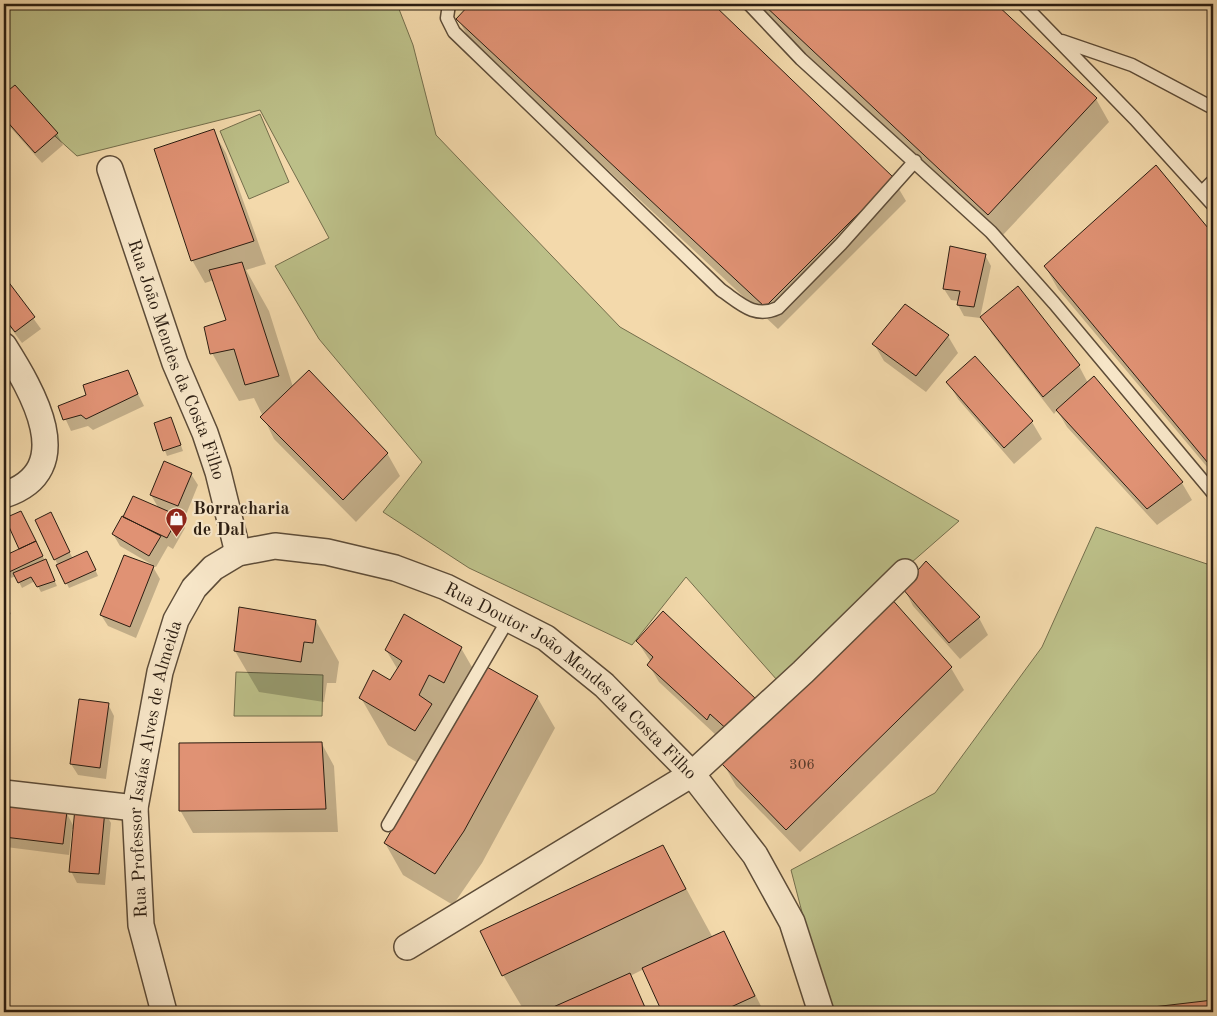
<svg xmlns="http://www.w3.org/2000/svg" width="1217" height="1016" font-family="'Old Standard TT',serif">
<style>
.green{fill:#bcbf88;stroke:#746e4c}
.shadow{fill:#0003}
.building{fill:#e09274;stroke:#2b1d11}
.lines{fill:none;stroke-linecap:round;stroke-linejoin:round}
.service-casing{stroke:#5d4c38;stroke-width:15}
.minor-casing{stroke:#5d4c38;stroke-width:28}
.service{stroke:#f7e6c8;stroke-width:12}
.minor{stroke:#f7e6c8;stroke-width:25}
.labels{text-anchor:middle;stroke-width:4.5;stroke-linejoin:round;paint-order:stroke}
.number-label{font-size:15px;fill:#583a2a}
.street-label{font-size:18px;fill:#2b1d11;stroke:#f7e6c8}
.poi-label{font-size:18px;font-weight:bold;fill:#2b1d11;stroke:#f7e6c8;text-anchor:start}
</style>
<rect width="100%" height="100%" fill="#f3d9ab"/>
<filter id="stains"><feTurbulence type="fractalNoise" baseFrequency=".004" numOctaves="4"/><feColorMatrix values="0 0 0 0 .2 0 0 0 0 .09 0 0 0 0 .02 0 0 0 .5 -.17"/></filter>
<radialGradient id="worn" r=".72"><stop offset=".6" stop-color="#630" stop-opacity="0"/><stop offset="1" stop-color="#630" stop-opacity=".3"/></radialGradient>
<path class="green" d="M 4,4 L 397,4 L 413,45 L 436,135 L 620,327 L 959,521 L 777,680 L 686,577 L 632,645 L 469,568 L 383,512 L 422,462 L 319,339 L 275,266 L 329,238 L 260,110 L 77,156 L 4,90 Z
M 260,114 L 289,182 L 249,199 L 220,131 Z
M 1096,527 L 1213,566 L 1213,1007 L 1172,1012 L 828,1012 L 791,870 L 935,793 L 1042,647 Z
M 236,672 L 323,675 L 322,716 L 234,716 Z"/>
<path class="shadow" d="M 472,4 L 711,4 L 893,179 L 906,201 L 778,329 L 471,42 L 458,19 Z
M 753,4 L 995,4 L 1096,99 L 1109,122 L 1002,236 Z
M 14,86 L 57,134 L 63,145 L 42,163 L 4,120 L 4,96 Z
M 213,131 L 226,153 L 266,264 L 246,270 L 269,311 L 293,387 L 387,453 L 400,476 L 356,522 L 274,439 L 254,398 L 239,401 L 212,353 L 227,321 L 214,280 L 205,283 L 192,260 Z
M 1156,167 L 1213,236 L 1213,474 L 1058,289 L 1045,266 Z
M 985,255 L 991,266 L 980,318 L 964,316 L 958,305 L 959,301 L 951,300 L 944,289 Z
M 4,278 L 41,329 L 22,343 L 4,319 Z
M 906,305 L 948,336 L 958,353 L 926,392 L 884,361 L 874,344 Z
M 982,317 L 1079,366 L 1088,383 L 1093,378 L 1182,483 L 1192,500 L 1157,525 L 1067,427 L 1057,410 L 1054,414 L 992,334 Z
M 975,358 L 1032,422 L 1042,439 L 1014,464 L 958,399 L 948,382 Z
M 127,372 L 144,406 L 93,430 L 88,426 L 71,431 L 60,407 L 88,396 Z
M 171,418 L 183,451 L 167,456 L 155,424 Z
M 191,474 L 198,485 L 185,517 L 176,514 L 185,528 L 173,549 L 168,546 L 156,567 L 120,546 L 113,534 L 133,497 L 159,509 L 151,495 Z
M 51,514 L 73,559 L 90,558 L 98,576 L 69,588 L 55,559 Z
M 24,517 L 57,586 L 41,592 L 35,581 L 22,588 L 16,576 L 11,578 L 4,564 L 4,557 L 21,550 Z
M 4,524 L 10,538 L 4,541 Z
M 153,567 L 160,579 L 136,638 L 108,626 L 101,615 Z
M 904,588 L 979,618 L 988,635 L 960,659 L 913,606 Z
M 4,598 L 11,614 L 4,617 Z
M 889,598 L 951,668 L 964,690 L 800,852 L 736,786 L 723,763 L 739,747 L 720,730 L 717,736 L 659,682 L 649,665 L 651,662 L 637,641 L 765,717 Z
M 404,616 L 461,648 L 480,681 L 537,697 L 555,728 L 482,863 L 453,905 L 403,875 L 385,843 L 428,769 L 388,745 L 361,698 L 391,681 L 398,670 L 386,650 Z
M 316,621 L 339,662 L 336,683 L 327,683 L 324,702 L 259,692 L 235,651 Z
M 108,704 L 114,716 L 106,779 L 78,775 L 71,764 Z
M 322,744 L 334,766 L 338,832 L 193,833 L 180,810 Z
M 4,805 L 66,812 L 74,827 L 104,811 L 111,823 L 105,885 L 77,883 L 71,871 L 74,829 L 72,829 L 69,855 L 6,847 L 4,842 Z
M 663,846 L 713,938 L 724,933 L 764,1012 L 664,1012 L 644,969 L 630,976 L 648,1012 L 525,1012 L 503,975 Z
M 1213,1001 L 1213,1012 L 1120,1012 Z"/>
<path class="building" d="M 470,4 L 713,4 L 894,178 L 765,307 L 456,19 Z
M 763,4 L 996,4 L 1097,98 L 988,215 Z
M 15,85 L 58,133 L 35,153 L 4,118 L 4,94 Z
M 214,129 L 254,241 L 191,261 L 154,149 Z
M 1156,165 L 1213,234 L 1213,469 L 1044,266 Z
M 950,246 L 986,254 L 974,307 L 957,305 L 960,291 L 943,289 Z
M 242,262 L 279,376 L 245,385 L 234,349 L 210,354 L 204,327 L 226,320 L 209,270 Z
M 4,276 L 35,317 L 15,332 L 4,318 Z
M 1018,286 L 1080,365 L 1043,397 L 980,317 Z
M 905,304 L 949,335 L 916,376 L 872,344 Z
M 975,356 L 1033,421 L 1004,448 L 946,382 Z
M 128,370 L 138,394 L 86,419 L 81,415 L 63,420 L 58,406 L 86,395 L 83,385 Z
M 309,370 L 388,453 L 343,500 L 260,417 Z
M 1094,376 L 1183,482 L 1147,509 L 1056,410 Z
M 171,417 L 181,445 L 163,451 L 154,423 Z
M 164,461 L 192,473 L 178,506 L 150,495 Z
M 133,496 L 179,516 L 167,538 L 123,517 Z
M 21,511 L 36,541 L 19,549 L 5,518 Z
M 51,512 L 70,552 L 54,560 L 35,520 Z
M 122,516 L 161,536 L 149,556 L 112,534 Z
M 36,541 L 43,556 L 7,573 L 4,567 L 4,556 Z
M 87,551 L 96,570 L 65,584 L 56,565 Z
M 124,555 L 154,566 L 130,627 L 100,615 Z
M 46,559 L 55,581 L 37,587 L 31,577 L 18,583 L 13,573 Z
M 926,561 L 980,617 L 949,643 L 902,588 Z
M 889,596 L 952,667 L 786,830 L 721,763 Z
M 239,607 L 316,620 L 313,643 L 304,642 L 301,662 L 234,651 Z
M 663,611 L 756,699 L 730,732 L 710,714 L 707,720 L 647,665 L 653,657 L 636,641 Z
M 404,614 L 462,647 L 444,683 L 429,675 L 419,695 L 432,704 L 415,731 L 359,698 L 373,670 L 390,680 L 402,661 L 385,650 Z
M 487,667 L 538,696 L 464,831 L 435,874 L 384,843 Z
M 79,699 L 109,703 L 100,768 L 70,764 Z
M 322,742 L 326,809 L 179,811 L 179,743 Z
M 4,803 L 67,811 L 63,844 L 4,837 Z
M 75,808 L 105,810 L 99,874 L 69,872 Z
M 663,845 L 686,889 L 502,976 L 480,931 Z
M 724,931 L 755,996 L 720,1012 L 662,1012 L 642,968 Z
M 630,973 L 647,1012 L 542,1012 Z
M 1213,1000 L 1213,1012 L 1110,1012 Z"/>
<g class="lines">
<defs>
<path id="service" d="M 449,4 L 447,18 L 454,32 L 721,290 C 740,303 754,319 778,308 L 841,244 L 915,161
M 749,4 L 801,59 L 991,232 L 1054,303 L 1213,493
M 1023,4 L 1135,119 L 1213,205
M 1062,41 L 1132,65 L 1213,108
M 1202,192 L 1213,181
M 388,825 L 509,618"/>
<g id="minor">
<path id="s1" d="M 110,169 L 175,363 L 205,433 L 218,472 L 238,553"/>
<path d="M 4,346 C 31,389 81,470 4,495"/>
<path d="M 4,793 L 135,808"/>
<path d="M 407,947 L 692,774 L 803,672 L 905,572"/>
<path id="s2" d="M 164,1012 L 141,925 L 135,808 L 160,672 L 176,620 L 194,588 L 213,568 L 238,553 L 275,546 L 327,552 L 395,568 L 446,587 L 546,638 L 604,685 L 692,774 L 755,855 L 792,922 L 821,1012"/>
</g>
</defs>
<use href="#service" class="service-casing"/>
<use href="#minor" class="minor-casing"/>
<use href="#service" class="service"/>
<use href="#minor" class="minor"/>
</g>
<defs>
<symbol id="shop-pin" viewBox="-11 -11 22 30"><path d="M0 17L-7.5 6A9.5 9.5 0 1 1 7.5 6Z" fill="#8f2418" stroke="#f7e6c8"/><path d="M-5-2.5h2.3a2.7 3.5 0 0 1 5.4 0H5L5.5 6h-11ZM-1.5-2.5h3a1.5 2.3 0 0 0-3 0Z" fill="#fff"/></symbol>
</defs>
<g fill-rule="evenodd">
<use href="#shop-pin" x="164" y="506" width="25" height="34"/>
</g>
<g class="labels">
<g class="number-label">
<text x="802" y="769">306</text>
</g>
<g class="street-label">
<text dy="6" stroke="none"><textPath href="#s1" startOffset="202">Rua João Mendes da Costa Filho</textPath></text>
<text dy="6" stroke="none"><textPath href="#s2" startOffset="865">Rua Doutor João Mendes da Costa Filho</textPath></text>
<text dy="6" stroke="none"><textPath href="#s2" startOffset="248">Rua Professor Isaías Alves de Almeida</textPath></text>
</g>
<g class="poi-label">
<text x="193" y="514">Borracharia<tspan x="193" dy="21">de Dal</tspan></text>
</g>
</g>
<rect width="1217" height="1016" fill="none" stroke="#f3d9ab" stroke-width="20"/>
<rect x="5" y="5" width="1207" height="1006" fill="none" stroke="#2b1d11" stroke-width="2.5"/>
<rect x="10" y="10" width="1197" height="996" fill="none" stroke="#2b1d11"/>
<rect width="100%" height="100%" filter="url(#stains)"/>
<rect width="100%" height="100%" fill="url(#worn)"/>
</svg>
